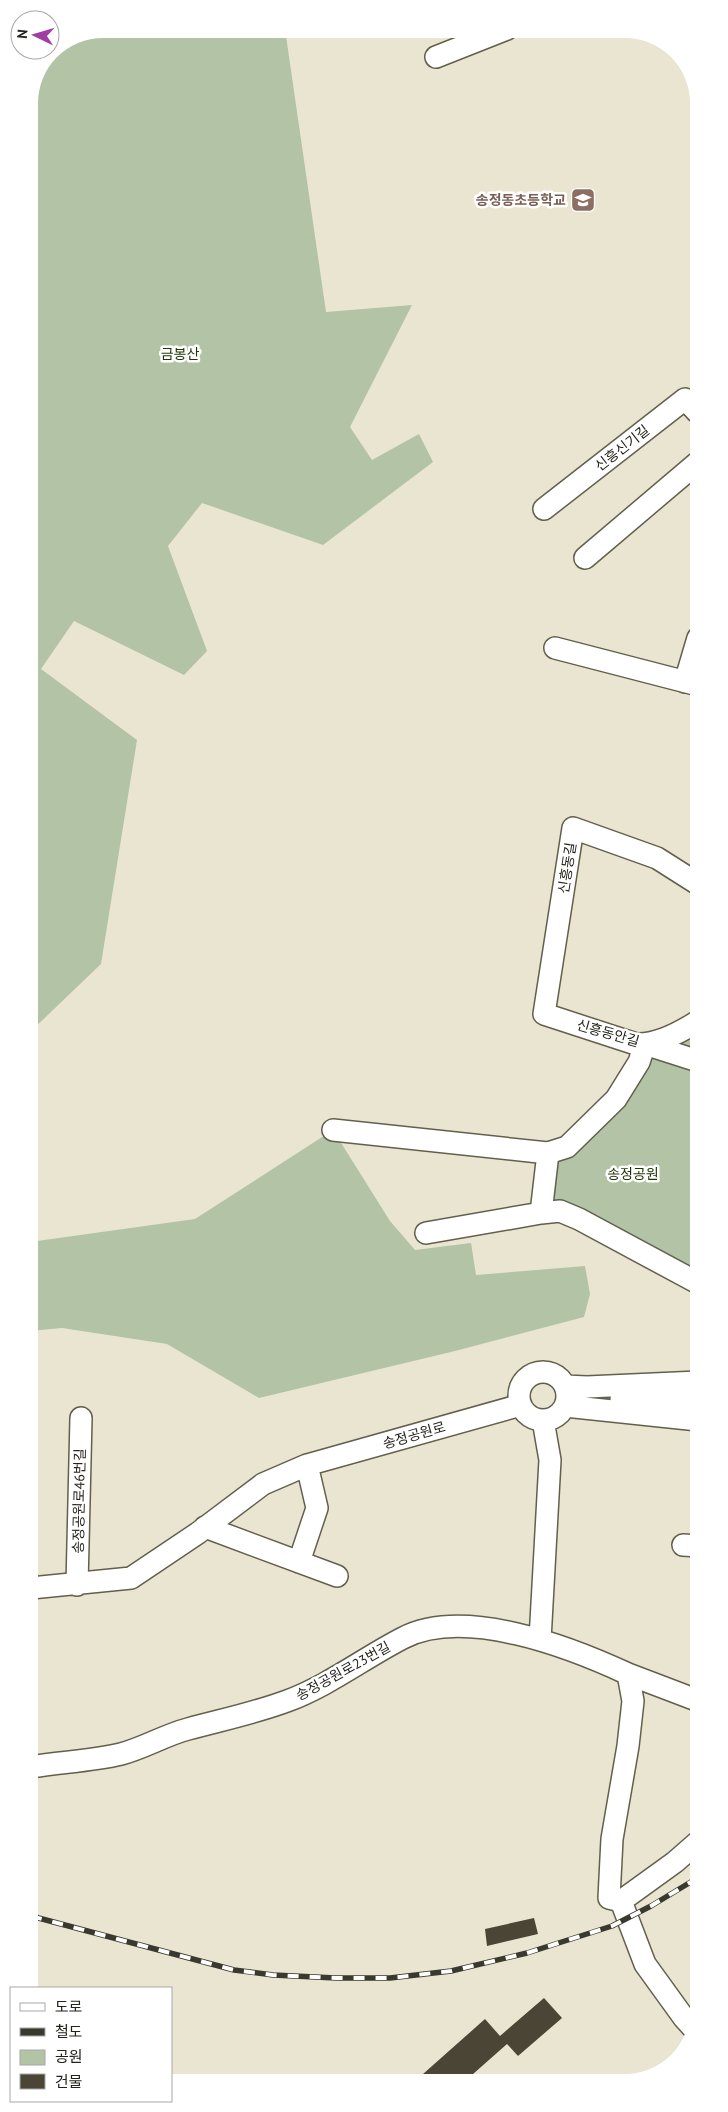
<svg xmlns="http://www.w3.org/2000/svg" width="728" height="2112" font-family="'PT Sans','Noto Sans KR',sans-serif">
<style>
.green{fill:#b2c4a5}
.building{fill:#4a4534}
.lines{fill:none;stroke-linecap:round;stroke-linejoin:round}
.minor-casing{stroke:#635f4d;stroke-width:24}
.minor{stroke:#fff;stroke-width:21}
.rail-casing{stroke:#3a392f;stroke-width:5.5}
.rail{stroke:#fff;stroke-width:4;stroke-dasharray:11;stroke-linecap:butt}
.labels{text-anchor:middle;stroke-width:5;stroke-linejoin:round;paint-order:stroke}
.education-label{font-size:14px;font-weight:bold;fill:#785e54;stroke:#fff;text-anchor:end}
.park-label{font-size:14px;fill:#1e3406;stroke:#fff}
.street-label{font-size:14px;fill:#24231b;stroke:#fff}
</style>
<rect width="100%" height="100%" fill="#eae5d0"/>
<path class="green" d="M 103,29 L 285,29 L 326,312 L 412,305 L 350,427 L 372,460 L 419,434 L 433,462 L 323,545 L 202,503 L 168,546 L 207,651 L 184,675 L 74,621 L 41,669 L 137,740 L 101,964 L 30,1032 L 29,98 L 51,50 Z
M 698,1021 L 698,1283 L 542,1202 L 548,1153 L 639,1062 Z
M 333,1130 L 390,1221 L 415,1250 L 471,1243 L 476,1275 L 585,1266 L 590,1294 L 584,1317 L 455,1351 L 259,1398 L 167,1344 L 62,1328 L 30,1331 L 30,1242 L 195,1219 Z"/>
<path class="building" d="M 534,1918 L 538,1934 L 487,1946 L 485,1929 Z
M 544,1998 L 562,2018 L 518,2056 L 507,2044 L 464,2082 L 414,2082 L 485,2019 L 500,2036 Z"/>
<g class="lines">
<defs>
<path id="minor" d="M 436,57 L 507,29
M 544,509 L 685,399 L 697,412
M 585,558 L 697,463
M 555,648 L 698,685
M 685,682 L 698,638
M 698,884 L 657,858 L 573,828 L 544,1014 L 636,1044 C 657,1045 681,1032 698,1021
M 698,1061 L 645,1044 L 639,1062 L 616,1099 L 567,1147 L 548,1153 L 541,1213 L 560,1211 L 579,1219 L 698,1283
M 333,1130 L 548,1153
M 426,1233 L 541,1213
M519 1396a24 24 0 1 1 48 0a24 24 0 1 1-48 0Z
M 565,1386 L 587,1387 L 698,1382
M 621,1399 L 698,1400
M 565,1406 L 698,1420
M 205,1527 L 337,1576
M 683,1545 L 699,1546
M 299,1562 L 317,1508 L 307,1465
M 77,1585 L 81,1418
M 31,1588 L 131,1578 L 198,1533 L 263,1484 L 307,1465 L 521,1405
M 540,1640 L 550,1460 L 543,1420
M 628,1674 L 699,1701
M 31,1767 C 60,1762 92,1761 121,1754 C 144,1748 165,1735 188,1729 C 221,1720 255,1713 287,1701 C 328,1686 364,1658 403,1638 C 464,1606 570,1647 628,1674 L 633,1701 L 628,1746 L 612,1839 L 609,1898 L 621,1901
M 621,1901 L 645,1964 L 684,2018 L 693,2028
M 621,1901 L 675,1862 L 699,1841"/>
</defs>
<use href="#minor" class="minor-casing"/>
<use href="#minor" class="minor"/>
<defs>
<path id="rail" d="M 31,1916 L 234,1970 L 273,1975 L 336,1978 L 390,1978 L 451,1971 L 527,1953 L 612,1926 L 651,1906 L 699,1877"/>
</defs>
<use href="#rail" class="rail-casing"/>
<use href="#rail" class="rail"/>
</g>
<defs>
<symbol id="school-square" viewBox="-11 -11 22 22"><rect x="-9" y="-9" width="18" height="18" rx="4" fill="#8d6e63" stroke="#fff"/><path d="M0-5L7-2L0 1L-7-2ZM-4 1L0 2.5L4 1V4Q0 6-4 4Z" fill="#fff"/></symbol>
</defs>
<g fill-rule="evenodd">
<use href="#school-square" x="569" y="186" width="28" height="28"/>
</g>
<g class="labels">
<g class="education-label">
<text x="566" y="205">송정동초등학교</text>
</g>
<g class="park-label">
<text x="180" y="359">금봉산</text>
<text x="633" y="1179">송정공원</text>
</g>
<g class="street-label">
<text transform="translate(622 448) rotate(-38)" y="5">신흥신기길</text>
<text transform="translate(567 868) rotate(-81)" y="5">신흥동길</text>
<text transform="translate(608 1033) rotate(16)" y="5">신흥동안길</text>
<text transform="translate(414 1435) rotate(-16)" y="5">송정공원로</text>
<text transform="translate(79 1501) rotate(-89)" y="5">송정공원로46번길</text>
<text transform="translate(343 1671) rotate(-29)" y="5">송정공원로23번길</text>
</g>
</g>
<path d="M0 0H728V2112H0ZM103 38H625A65 65 0 0 1 690 103V2009A65 65 0 0 1 625 2074H103A65 65 0 0 1 38 2009V103A65 65 0 0 1 103 38Z" fill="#fff" fill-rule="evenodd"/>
<rect x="10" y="1987" width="162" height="115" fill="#ffffff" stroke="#a7a7a4"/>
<rect x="20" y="2003" width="25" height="8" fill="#ffffff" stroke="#a7a7a4"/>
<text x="55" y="2012" font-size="15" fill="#24231b">도로</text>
<rect x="20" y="2028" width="25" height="8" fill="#3a392f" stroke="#a7a7a4"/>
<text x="55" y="2037" font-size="15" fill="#24231b">철도</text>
<rect x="20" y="2050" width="25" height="15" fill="#b2c4a5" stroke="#a7a7a4"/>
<text x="55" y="2062" font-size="15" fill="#24231b">공원</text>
<rect x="20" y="2074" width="25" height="15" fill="#4a4534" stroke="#a7a7a4"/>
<text x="55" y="2087" font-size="15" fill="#24231b">건물</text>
<g transform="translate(35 35) rotate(275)"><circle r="24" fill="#ffffff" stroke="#a7a7a4"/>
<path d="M0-4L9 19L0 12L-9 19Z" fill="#a03da4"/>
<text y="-8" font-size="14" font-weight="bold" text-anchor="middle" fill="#24231b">N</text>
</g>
</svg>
